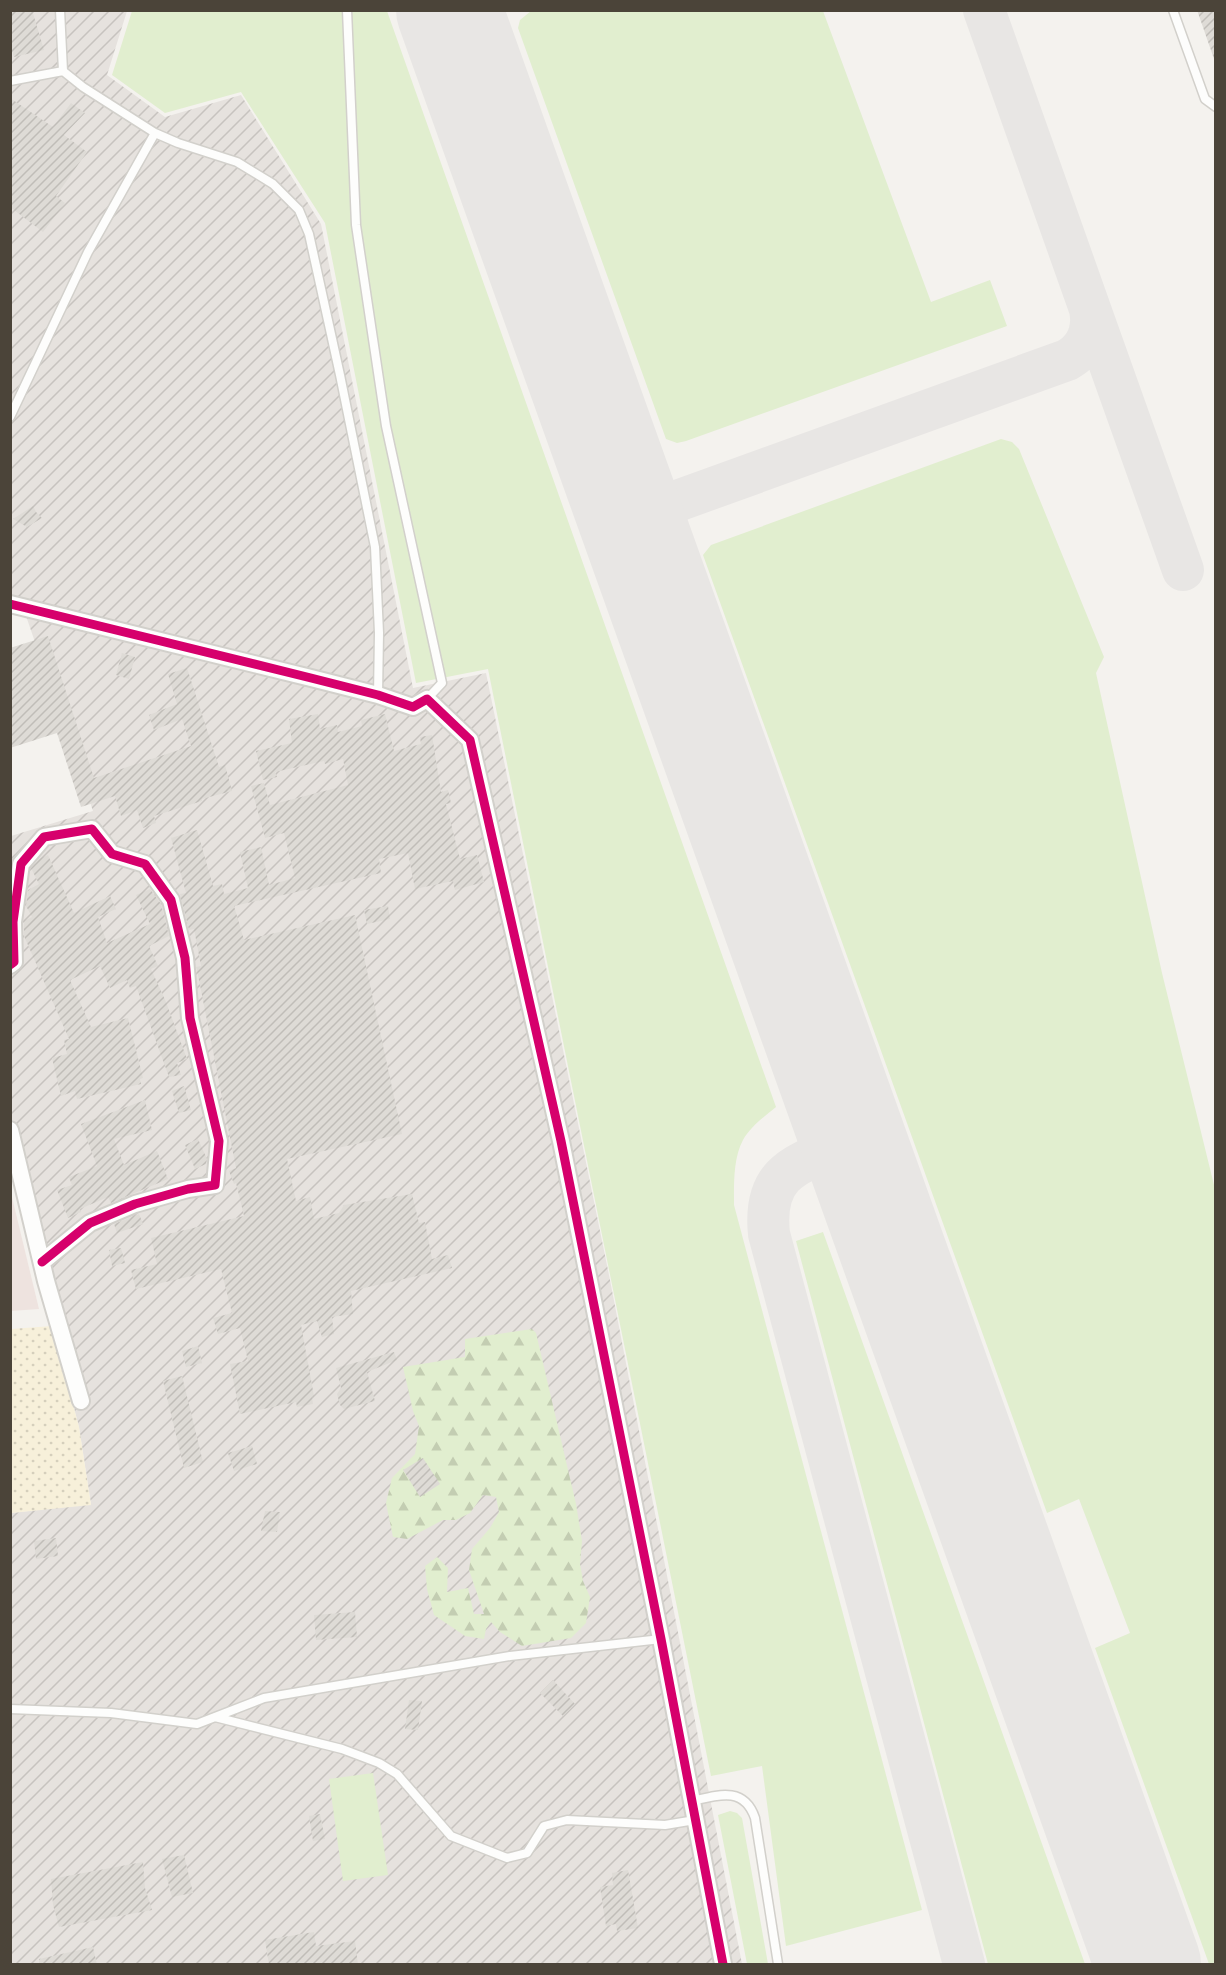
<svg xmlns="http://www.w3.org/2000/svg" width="1226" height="1975" font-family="'Space Grotesk',sans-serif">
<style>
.industrial{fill:url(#industrial-furrows)}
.medical{fill:#eee3df}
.green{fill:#e1eecf}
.forest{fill:url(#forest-firs)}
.sand{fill:url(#sand-dots)}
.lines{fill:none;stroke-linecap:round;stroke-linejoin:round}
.taxiway{stroke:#e8e6e4;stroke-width:42}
.runway{stroke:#e8e6e4;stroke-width:106}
.building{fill:url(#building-hatch)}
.service-casing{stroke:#d2d0cb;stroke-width:11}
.minor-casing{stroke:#d2d0cb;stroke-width:20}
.service{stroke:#fdfdfc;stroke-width:8}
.minor{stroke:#fdfdfc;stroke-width:16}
.cycleway-casing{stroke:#fff;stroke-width:13}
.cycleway{stroke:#d6006c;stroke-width:9}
</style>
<defs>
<pattern id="industrial-furrows" width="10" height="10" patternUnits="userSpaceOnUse" patternTransform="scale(1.5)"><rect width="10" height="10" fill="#e6e2de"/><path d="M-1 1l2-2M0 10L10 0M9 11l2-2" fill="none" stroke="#c7c3bf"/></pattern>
<pattern id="forest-firs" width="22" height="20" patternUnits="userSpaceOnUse" patternTransform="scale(1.5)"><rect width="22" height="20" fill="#e1eecf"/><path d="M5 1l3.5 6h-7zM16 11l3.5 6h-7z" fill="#c3cdb2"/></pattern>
<pattern id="sand-dots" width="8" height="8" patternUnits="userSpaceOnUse" patternTransform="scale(1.5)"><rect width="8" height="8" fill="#f7f0da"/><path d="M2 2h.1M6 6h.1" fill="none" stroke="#d5cfbc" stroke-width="1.8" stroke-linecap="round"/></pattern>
<pattern id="building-hatch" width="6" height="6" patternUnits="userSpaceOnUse" patternTransform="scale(1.5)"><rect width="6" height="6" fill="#dedbd6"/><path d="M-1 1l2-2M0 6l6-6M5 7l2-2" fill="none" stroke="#c0bdb8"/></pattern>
</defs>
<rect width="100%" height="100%" fill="#f4f2ee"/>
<path class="industrial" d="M 11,11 L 127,11 L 107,75 L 165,117 L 241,95 L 321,224 L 413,688 L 486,673 L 609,1275 L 742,1964 L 11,1964 L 11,1513 L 91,1504 L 79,1427 L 52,1326 L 11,1119 L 11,836 L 93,811 L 25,613 L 11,608 Z"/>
<path class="medical" d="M 11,1193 L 39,1309 L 11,1311 Z"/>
<path class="green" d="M 132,11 L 387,11 L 776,1107 C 765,1116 750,1127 743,1140 C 733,1159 734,1184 734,1205 L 922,1910 L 786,1946 L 762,1766 L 711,1776 L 488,669 L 416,683 L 325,223 L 241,92 L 165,113 L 112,75 Z
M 531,11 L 823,11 L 931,302 L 990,280 L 1007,326 L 686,441 L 677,443 L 666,439 L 518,28 L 520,20 Z
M 1001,439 L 1012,442 L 1019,449 L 1104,657 L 1096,673 L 1162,973 L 1215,1189 L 1215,1964 L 1209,1964 L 1095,1648 L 1130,1633 L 1079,1499 L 1047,1513 L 703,555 L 711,545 Z
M 823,1232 L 1085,1964 L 988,1964 L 796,1241 Z
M 373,1773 L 388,1875 L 343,1881 L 329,1779 Z
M 730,1811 L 737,1813 L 742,1818 L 768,1964 L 747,1964 L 718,1815 Z"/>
<path class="forest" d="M 532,1329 L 536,1333 L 576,1504 L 582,1541 L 580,1564 L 583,1581 L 590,1597 L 586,1623 L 571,1638 L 522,1646 L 500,1632 L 491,1622 L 486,1629 L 484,1639 L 465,1636 L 434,1615 L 427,1589 L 425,1566 L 437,1557 L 448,1568 L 447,1592 L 468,1588 L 474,1614 L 484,1614 L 469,1570 L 472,1549 L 490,1528 L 499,1512 L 496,1497 L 483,1495 L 470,1513 L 456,1520 L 443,1520 L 407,1539 L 393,1537 L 386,1503 L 392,1478 L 415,1454 L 419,1426 L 413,1411 L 403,1367 L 465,1357 L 465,1339 Z"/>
<path class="sand" d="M 52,1326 L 79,1427 L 91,1505 L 11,1513 L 11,1329 Z"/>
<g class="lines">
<path class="taxiway" d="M 1090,309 L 1183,570
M 630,518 L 1067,360 C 1087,349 1094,330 1090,309 L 984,10
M 853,1141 C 802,1163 762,1167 769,1234 L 964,1964"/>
<path class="runway" d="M 449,10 L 1148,1964"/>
</g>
<path class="building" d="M 10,10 L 32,10 L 44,50 L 14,57 L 10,46 Z
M 1197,10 L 1215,10 L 1215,59 L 1214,59 Z
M 10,98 L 53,127 L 71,103 L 85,113 L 64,135 L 87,152 L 56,196 L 65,203 L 43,232 L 10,207 Z
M 33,506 L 36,512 L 42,518 L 27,527 L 13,519 Z
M 48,636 L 94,778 L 191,746 L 182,719 L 154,730 L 149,715 L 177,704 L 168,674 L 187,668 L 219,767 L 225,765 L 232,791 L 202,799 L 202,801 L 154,816 L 156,823 L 143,828 L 137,810 L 121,816 L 115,796 L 81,807 L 57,733 L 10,748 L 10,648 Z
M 122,653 L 135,657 L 129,679 L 116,675 Z
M 318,714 L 320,729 L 337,725 L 338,732 L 362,726 L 361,720 L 385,714 L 394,751 L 421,744 L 420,737 L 432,735 L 441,792 L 448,790 L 451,803 L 446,804 L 460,859 L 477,855 L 484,882 L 455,890 L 453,881 L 415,889 L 408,853 L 379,859 L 381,873 L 234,906 L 244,940 L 355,915 L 402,1134 L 287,1159 L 296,1201 L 310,1197 L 314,1219 L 339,1213 L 344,1205 L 412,1194 L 419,1223 L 425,1222 L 432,1259 L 448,1255 L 452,1268 L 351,1291 L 353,1314 L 332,1317 L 334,1334 L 322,1337 L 317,1321 L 301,1325 L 314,1396 L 312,1397 L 313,1404 L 297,1407 L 296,1402 L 240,1414 L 230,1364 L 248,1361 L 240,1328 L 218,1334 L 213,1318 L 232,1313 L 221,1269 L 136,1289 L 131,1270 L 157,1264 L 151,1238 L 244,1216 L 236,1183 L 234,1184 L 229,1171 L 236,1168 L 197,970 L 196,967 L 201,966 L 194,929 L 189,930 L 180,894 L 186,893 L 171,838 L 197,830 L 213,886 L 222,884 L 224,894 L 248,888 L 240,852 L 261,847 L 269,885 L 295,878 L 284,833 L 265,838 L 251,786 L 264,783 L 270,805 L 348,785 L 343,759 L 325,764 L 324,761 L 275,772 L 277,777 L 263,780 L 256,751 L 292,743 L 289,719 Z
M 48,855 L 74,913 L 110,896 L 116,909 L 98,917 L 107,943 L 150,924 L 136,895 L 150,889 L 161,904 L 169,936 L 149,946 L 158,966 L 151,969 L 166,1002 L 187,1059 L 177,1063 L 181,1075 L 169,1077 L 136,986 L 130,988 L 127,980 L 110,988 L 100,966 L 70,980 L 91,1027 L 128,1018 L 143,1078 L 140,1079 L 141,1084 L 77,1099 L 75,1091 L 61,1096 L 52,1058 L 67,1054 L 64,1040 L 69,1039 L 24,936 L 24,921 L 32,917 L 26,906 L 28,890 L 39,884 L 31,868 L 39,859 Z
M 388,906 L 390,919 L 367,924 L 364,910 Z
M 184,1086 L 191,1110 L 179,1113 L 172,1091 Z
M 145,1100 L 152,1130 L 114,1139 L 124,1165 L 157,1151 L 168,1179 L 111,1203 L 108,1197 L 80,1209 L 81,1212 L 68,1218 L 57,1190 L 72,1185 L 69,1177 L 97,1166 L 81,1124 Z
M 198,1139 L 207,1159 L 206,1164 L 195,1169 L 185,1145 Z
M 139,1214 L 143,1224 L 117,1233 L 114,1224 Z
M 121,1248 L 125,1263 L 112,1266 L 109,1250 Z
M 198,1346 L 202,1363 L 186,1367 L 182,1351 Z
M 394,1352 L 397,1360 L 367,1372 L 375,1401 L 344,1409 L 340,1405 L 337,1394 L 341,1388 L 336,1368 Z
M 182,1376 L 203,1462 L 184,1468 L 163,1381 Z
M 252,1446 L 257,1464 L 234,1471 L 228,1453 Z
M 423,1458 L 440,1484 L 420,1497 L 403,1470 Z
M 265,1511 L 280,1512 L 277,1532 L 261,1531 Z
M 56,1538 L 58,1556 L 36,1559 L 34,1541 Z
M 355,1612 L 357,1637 L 316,1640 L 314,1615 Z
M 553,1680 L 575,1704 L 563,1716 L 540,1693 Z
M 409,1700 L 422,1701 L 418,1730 L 405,1729 Z
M 320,1814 L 325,1839 L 313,1841 L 309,1816 Z
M 184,1855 L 193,1893 L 172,1897 L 162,1859 Z
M 143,1862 L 145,1888 L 152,1910 L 59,1927 L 53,1905 L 51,1879 Z
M 628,1870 L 638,1928 L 617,1931 L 616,1924 L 606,1926 L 600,1887 L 613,1885 L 612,1873 Z
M 314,1932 L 316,1946 L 355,1941 L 358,1965 L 269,1965 L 265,1940 Z
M 93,1947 L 97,1965 L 39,1965 L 39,1959 Z"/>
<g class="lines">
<defs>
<path id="service" d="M 60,10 L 63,71
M 347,10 L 356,225 L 386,426 L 442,683 L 427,699
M 1173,10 L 1205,99 L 1216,107
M 10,81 L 63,71 L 83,87 L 155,133
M 10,417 L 88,252 L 155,133 L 178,143 L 237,162 L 273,184 L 299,210 L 309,234 L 340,375 L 375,547 L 379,633 L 378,695
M 10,1709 L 111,1713 L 197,1724 L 264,1698 L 510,1656 L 661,1639
M 215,1717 L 342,1749 L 379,1763 L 397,1774 L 451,1836 L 507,1858 L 527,1853 L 544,1826 L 567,1820 L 665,1825 L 695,1820
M 692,1801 C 718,1795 744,1786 755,1818 L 778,1964"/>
<path id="minor" d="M 10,604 L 311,678 L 378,695 L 413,707 L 427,699 L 470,740 L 561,1141 L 661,1639 L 723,1964
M 10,965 L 14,962 L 13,922 L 21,864 L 44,837 L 92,829 L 112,854 L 145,864 L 171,900 L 185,958 L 190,1018 L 219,1141 L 215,1185 L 188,1189 L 135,1204 L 90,1223 L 42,1262
M 10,1130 L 46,1281 L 81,1401"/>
</defs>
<use href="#service" class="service-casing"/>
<use href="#minor" class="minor-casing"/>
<use href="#service" class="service"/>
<use href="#minor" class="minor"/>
<defs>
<path id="cycleway" d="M 10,604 L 311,678 L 378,695 L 413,707 L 427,699 L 470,740 L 561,1141 L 661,1639 L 723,1964
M 10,965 L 14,962 L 13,922 L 21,864 L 44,837 L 92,829 L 112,854 L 145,864 L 171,900 L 185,958 L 190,1018 L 219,1141 L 215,1185 L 188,1189 L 135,1204 L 90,1223 L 42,1262"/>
</defs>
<use href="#cycleway" class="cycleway-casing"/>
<use href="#cycleway" class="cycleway"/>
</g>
<rect width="1226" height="1975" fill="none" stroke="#4b4439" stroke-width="24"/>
</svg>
